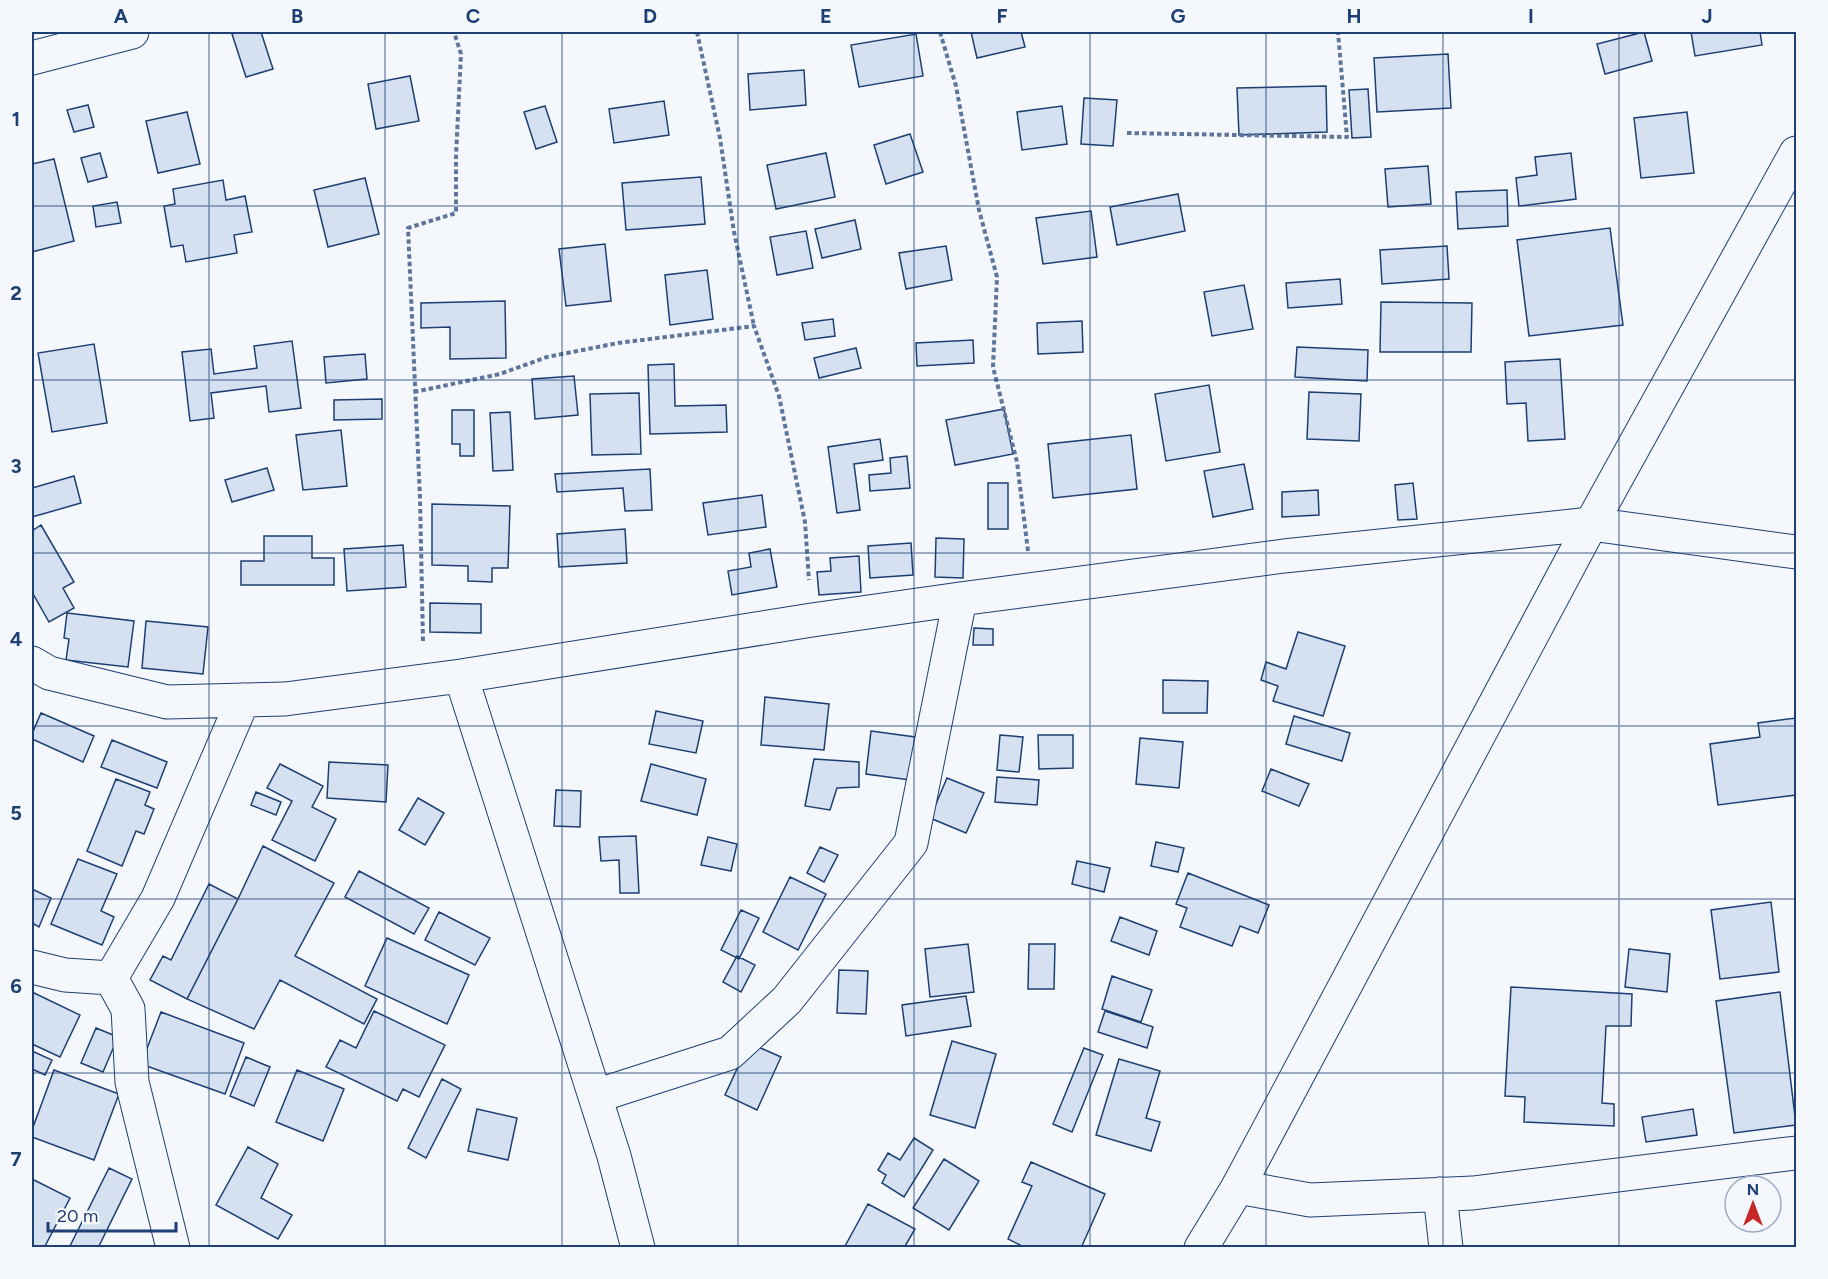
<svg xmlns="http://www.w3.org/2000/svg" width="1828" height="1279" font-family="Figtree,sans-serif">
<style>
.building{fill:#d5e0f0;stroke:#1d3f73;stroke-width:1.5}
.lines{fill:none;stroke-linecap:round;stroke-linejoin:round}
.minor-casing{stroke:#1d3f73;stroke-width:35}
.tertiary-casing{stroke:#1d3f73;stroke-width:35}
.path{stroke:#5e769c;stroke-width:4;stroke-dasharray:4.5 3;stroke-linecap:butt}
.minor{stroke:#f4f7fb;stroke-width:33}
.tertiary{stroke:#f4f7fb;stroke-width:33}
.grid{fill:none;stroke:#1d3f73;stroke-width:1.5;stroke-opacity:0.55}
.neatline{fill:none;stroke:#1d3f73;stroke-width:2}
.grid-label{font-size:20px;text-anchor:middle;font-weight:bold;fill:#1d3f73}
</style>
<rect width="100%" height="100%" fill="#f4f7fb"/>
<path class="building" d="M 239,32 L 261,32 L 273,69 L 246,77 L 232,34 Z
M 971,32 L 1021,32 L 1025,47 L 977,58 Z
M 1644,32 L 1652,61 L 1605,74 L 1597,44 Z
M 1691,32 L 1760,32 L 1762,45 L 1695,56 Z
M 916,34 L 923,76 L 859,87 L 851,45 Z
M 1448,54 L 1451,108 L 1377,112 L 1374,58 Z
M 804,70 L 806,105 L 750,110 L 748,74 Z
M 410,76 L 419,121 L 376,129 L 368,84 Z
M 1326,86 L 1327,132 L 1239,135 L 1237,88 Z
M 1368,89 L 1371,137 L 1352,138 L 1349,90 Z
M 1084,98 L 1117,100 L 1113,146 L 1081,144 Z
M 664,101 L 669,135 L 614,143 L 609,109 Z
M 88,105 L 94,127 L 74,132 L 67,110 Z
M 545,106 L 557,142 L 536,149 L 524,112 Z
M 1062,106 L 1067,144 L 1022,150 L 1017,112 Z
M 187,112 L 200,164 L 158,173 L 146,121 Z
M 1687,112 L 1694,173 L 1641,178 L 1634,118 Z
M 910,134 L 923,172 L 886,184 L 874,145 Z
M 100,153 L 107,177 L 88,182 L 81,158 Z
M 826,153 L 835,197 L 776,209 L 767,165 Z
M 1571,153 L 1576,199 L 1519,206 L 1516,178 L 1537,175 L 1535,157 Z
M 54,159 L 74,241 L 32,252 L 32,164 Z
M 1428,166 L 1431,204 L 1388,207 L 1385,169 Z
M 701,177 L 705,224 L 626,230 L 622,183 Z
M 365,178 L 379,234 L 328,247 L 314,190 Z
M 223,180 L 226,200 L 245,196 L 252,232 L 234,235 L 237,253 L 186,262 L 183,245 L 171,247 L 164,206 L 175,204 L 173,189 Z
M 1507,190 L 1508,226 L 1458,229 L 1456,192 Z
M 1178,194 L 1185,231 L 1117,245 L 1110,207 Z
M 117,202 L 121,223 L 96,227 L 93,206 Z
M 1091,211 L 1097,257 L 1043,264 L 1036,218 Z
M 855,220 L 861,249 L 822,258 L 815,229 Z
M 1610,228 L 1623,325 L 1529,336 L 1517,240 Z
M 806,231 L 813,268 L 777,275 L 770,237 Z
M 605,244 L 611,301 L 566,306 L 559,249 Z
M 946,246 L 952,280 L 906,289 L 899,253 Z
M 1447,246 L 1449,279 L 1382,284 L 1380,250 Z
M 707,270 L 713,319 L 670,325 L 665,275 Z
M 1340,279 L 1342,304 L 1288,308 L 1286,283 Z
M 1244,285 L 1253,329 L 1212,336 L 1204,292 Z
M 505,301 L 506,358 L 450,359 L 450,327 L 421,328 L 421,303 Z
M 1381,302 L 1472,303 L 1471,352 L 1380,352 Z
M 833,319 L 835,336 L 805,340 L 802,323 Z
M 1082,321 L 1083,352 L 1038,354 L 1037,323 Z
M 973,340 L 974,363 L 917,366 L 916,343 Z
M 292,341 L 301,408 L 269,412 L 266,386 L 211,393 L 214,418 L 190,421 L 182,352 L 211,349 L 214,374 L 257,368 L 254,346 Z
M 94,344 L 107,423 L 52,432 L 38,353 Z
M 1297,347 L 1368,350 L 1367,381 L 1295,377 Z
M 856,348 L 861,368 L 819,378 L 814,358 Z
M 365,354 L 367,379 L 326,383 L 324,357 Z
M 1560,359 L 1565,439 L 1528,441 L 1526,403 L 1507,404 L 1505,362 Z
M 674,364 L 675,406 L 726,405 L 727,432 L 650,434 L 648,365 Z
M 574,376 L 578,415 L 535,419 L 532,379 Z
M 1209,385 L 1220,452 L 1166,461 L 1155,394 Z
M 1309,392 L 1361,394 L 1359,441 L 1307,439 Z
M 639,393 L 641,454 L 592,455 L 590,394 Z
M 382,399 L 382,419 L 334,420 L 334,400 Z
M 1004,409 L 1013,454 L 955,465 L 946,420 Z
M 452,410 L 474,410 L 474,456 L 460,456 L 460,444 L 452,444 Z
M 510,412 L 513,470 L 493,471 L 490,413 Z
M 341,430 L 347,486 L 303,490 L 296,435 Z
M 1131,435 L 1137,489 L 1053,498 L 1048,444 Z
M 880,439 L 883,460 L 854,464 L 860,510 L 837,513 L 828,447 Z
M 907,456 L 910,488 L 870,491 L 869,475 L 891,473 L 890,458 Z
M 1244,464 L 1253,509 L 1213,517 L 1204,471 Z
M 267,468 L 274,490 L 232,502 L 225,480 Z
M 650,469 L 652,510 L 625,511 L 623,488 L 557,492 L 555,474 Z
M 74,476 L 81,503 L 32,517 L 32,488 Z
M 988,483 L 1008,483 L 1008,529 L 988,529 Z
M 1413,483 L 1417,519 L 1398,520 L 1395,485 Z
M 1318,490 L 1319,515 L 1282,517 L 1282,492 Z
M 762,495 L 766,527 L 708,535 L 703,503 Z
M 432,504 L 510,506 L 508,568 L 492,568 L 492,582 L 468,581 L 468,566 L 432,565 Z
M 41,525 L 74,582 L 63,588 L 74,608 L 49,622 L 32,592 L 32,531 Z
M 625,529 L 627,563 L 559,567 L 557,534 Z
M 264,536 L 312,536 L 312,558 L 334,558 L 334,585 L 241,585 L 241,561 L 264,561 Z
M 936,538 L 964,539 L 963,578 L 935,577 Z
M 911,543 L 913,575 L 870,578 L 868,546 Z
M 403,545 L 406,587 L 347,591 L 344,549 Z
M 770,549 L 777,587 L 732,595 L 728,571 L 751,567 L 749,553 Z
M 859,556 L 861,592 L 819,595 L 817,572 L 831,571 L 830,558 Z
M 430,603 L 481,604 L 481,633 L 430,632 Z
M 67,613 L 134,621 L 128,667 L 66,660 L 69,639 L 64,638 Z
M 146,621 L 208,627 L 203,674 L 142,668 Z
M 974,628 L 993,629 L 993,645 L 973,645 Z
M 1298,632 L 1345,646 L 1323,716 L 1273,701 L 1278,686 L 1261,680 L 1266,662 L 1286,669 Z
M 1163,680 L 1208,681 L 1207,713 L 1163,713 Z
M 765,697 L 829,704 L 824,750 L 761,745 Z
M 656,711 L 703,721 L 696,753 L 649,744 Z
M 41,713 L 94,736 L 83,762 L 32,739 L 32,734 Z
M 1294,716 L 1350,733 L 1342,761 L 1286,744 Z
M 1796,718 L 1796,795 L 1718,805 L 1710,744 L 1760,737 L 1758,723 Z
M 871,731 L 915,737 L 910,780 L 866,774 Z
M 1000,735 L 1023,737 L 1019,772 L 997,770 Z
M 1038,735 L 1073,735 L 1073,768 L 1039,769 Z
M 1140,738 L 1183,742 L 1179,788 L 1136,784 Z
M 112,740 L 167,762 L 157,788 L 101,767 Z
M 814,759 L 859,762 L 859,787 L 837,788 L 830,810 L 805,806 Z
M 329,762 L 388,765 L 386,802 L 327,798 Z
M 280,764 L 323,786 L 312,807 L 336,819 L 315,861 L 272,840 L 292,801 L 267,788 Z
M 651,764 L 706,779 L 697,815 L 641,801 Z
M 1271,769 L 1309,784 L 1299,806 L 1262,791 Z
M 997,777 L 1039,780 L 1037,805 L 995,802 Z
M 947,778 L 984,793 L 966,833 L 930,818 Z
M 116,779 L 150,792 L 145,805 L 154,809 L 144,834 L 136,831 L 122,866 L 87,851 Z
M 556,790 L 581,791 L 580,827 L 554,826 Z
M 256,792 L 281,802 L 276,815 L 251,805 Z
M 418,798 L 444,813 L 425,845 L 399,830 Z
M 636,836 L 639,893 L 620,893 L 619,860 L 601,861 L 599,837 Z
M 708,837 L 737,844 L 731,871 L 701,865 Z
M 1156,842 L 1184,848 L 1178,872 L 1151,866 Z
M 263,846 L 334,883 L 295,956 L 377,999 L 364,1024 L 280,980 L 254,1029 L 187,999 L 238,899 Z
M 820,847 L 838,855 L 824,882 L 807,873 Z
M 78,859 L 117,874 L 101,911 L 114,917 L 102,945 L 51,924 Z
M 1077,861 L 1110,868 L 1104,892 L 1072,884 Z
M 359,871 L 429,908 L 414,934 L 345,897 Z
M 1188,873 L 1269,905 L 1258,933 L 1240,926 L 1232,946 L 1180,927 L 1187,908 L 1176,904 Z
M 790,877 L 826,894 L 798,950 L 763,932 Z
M 209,884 L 238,899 L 187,999 L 150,980 L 163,956 L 171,960 Z
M 32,889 L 51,898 L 39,927 L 32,923 Z
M 1771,902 L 1779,972 L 1720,979 L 1711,910 Z
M 741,910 L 759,918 L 739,959 L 721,950 Z
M 439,912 L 490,938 L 475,965 L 425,940 Z
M 1120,917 L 1157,931 L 1149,955 L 1111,941 Z
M 387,938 L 469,975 L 447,1024 L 365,986 Z
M 968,944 L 974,992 L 930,997 L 925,949 Z
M 1029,944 L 1055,944 L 1054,989 L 1028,989 Z
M 1629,949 L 1670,954 L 1667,992 L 1625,987 Z
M 737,956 L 755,965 L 741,992 L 723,982 Z
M 839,970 L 868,971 L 866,1014 L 837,1013 Z
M 1112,976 L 1152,990 L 1141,1022 L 1102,1009 Z
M 1511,987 L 1632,994 L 1631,1026 L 1606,1026 L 1602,1103 L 1614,1104 L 1614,1126 L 1524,1122 L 1525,1097 L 1505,1096 Z
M 32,992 L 80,1015 L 60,1057 L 32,1044 Z
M 1780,992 L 1796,1125 L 1734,1133 L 1716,1001 Z
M 966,996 L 971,1026 L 906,1036 L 902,1005 Z
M 374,1011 L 445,1045 L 419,1097 L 403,1089 L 397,1101 L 326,1067 L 340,1040 L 356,1048 Z
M 1105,1011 L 1153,1027 L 1147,1048 L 1098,1032 Z
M 161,1012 L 244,1043 L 225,1094 L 141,1064 Z
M 96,1028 L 118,1037 L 103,1072 L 81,1063 Z
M 952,1041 L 996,1054 L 975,1128 L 930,1115 Z
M 749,1043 L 781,1057 L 757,1110 L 725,1095 Z
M 1084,1048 L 1103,1055 L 1072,1132 L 1053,1124 Z
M 32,1051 L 52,1060 L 45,1075 L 32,1069 Z
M 246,1057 L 270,1067 L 254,1106 L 230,1096 Z
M 1119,1059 L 1160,1071 L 1146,1118 L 1160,1122 L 1151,1151 L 1096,1135 Z
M 54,1070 L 119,1094 L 94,1160 L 32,1137 L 32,1130 Z
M 297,1070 L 344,1089 L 323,1141 L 276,1122 Z
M 442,1079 L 461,1089 L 426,1158 L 408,1148 Z
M 477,1109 L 517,1118 L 508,1160 L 468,1151 Z
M 1693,1109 L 1697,1135 L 1646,1142 L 1642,1117 Z
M 914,1138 L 933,1150 L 904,1197 L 882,1183 L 886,1175 L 878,1170 L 888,1153 L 900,1160 Z
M 248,1147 L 278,1164 L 261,1198 L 292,1215 L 278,1239 L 216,1205 Z
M 944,1159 L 979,1181 L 949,1230 L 913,1208 Z
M 1031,1162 L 1105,1194 L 1081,1248 L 1026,1248 L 1008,1239 L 1032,1186 L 1022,1182 Z
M 109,1168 L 132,1179 L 98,1248 L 69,1248 Z
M 32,1179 L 70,1198 L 44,1248 L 32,1248 Z
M 868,1204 L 915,1229 L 904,1248 L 844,1248 Z"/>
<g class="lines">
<defs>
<path id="minor" d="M 32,58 L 132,32
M 32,663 L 49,673 L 167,702 L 285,699 L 461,676 L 812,620 L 960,599 L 1284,556 L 1591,524 L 1796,552
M 461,676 L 614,1156 L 638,1248
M 32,967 L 65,975 L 111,978 L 158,898 L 243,700
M 111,978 L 128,1009 L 132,1082 L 173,1248
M 596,1096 L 730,1053 L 787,1000 L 911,843 L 960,599
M 1238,1187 L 1310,1200 L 1473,1193 L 1796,1153
M 1440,1194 L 1446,1248"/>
<path id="tertiary" d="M 1201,1248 L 1238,1187 L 1591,524 L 1796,153"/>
</defs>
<use href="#minor" class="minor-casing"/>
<use href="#tertiary" class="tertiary-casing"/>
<path class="path" d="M 697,32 L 720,138 L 734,232 L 754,326
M 940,32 L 956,86 L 979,210 L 997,277 L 993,367 L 1017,462 L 1028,551
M 1127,133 L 1347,137 L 1338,32
M 414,392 L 500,374 L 547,357 L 618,343 L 754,326 L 779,396 L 805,522 L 809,580
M 423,641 L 420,498 L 408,228 L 456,213 L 456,156 L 461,54 L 454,32"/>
<use href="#minor" class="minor"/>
<use href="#tertiary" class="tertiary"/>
</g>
<path class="grid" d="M 209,32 L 209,1248M 385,32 L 385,1248M 562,32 L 562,1248M 738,32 L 738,1248M 914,32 L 914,1248M 1090,32 L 1090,1248M 1266,32 L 1266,1248M 1443,32 L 1443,1248M 1619,32 L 1619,1248M 32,206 L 1796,206M 32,380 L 1796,380M 32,553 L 1796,553M 32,726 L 1796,726M 32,899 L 1796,899M 32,1073 L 1796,1073"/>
<rect width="1828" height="1279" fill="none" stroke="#f4f7fb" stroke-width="66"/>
<g transform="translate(1753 1204)"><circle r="28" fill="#f4f7fb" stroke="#9eadc5" stroke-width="1.5"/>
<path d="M0-4.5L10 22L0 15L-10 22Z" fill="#c62828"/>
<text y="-9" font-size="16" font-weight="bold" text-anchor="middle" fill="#1d3f73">N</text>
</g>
<path d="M48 1222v9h128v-9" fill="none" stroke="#1d3f73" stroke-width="3"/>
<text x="57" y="1222" font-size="18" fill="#1d3f73" stroke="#f4f7fb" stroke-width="4.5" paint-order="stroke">20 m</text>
<rect x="33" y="33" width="1762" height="1213" class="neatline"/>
<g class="grid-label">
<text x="121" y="23">A</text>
<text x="297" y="23">B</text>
<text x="473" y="23">C</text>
<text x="650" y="23">D</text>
<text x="826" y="23">E</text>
<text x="1002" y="23">F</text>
<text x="1178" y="23">G</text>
<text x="1354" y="23">H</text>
<text x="1531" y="23">I</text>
<text x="1707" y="23">J</text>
<text x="16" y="126">1</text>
<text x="16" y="300">2</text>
<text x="16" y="473">3</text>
<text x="16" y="646">4</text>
<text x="16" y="820">5</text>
<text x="16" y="993">6</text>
<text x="16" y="1166">7</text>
</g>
</svg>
